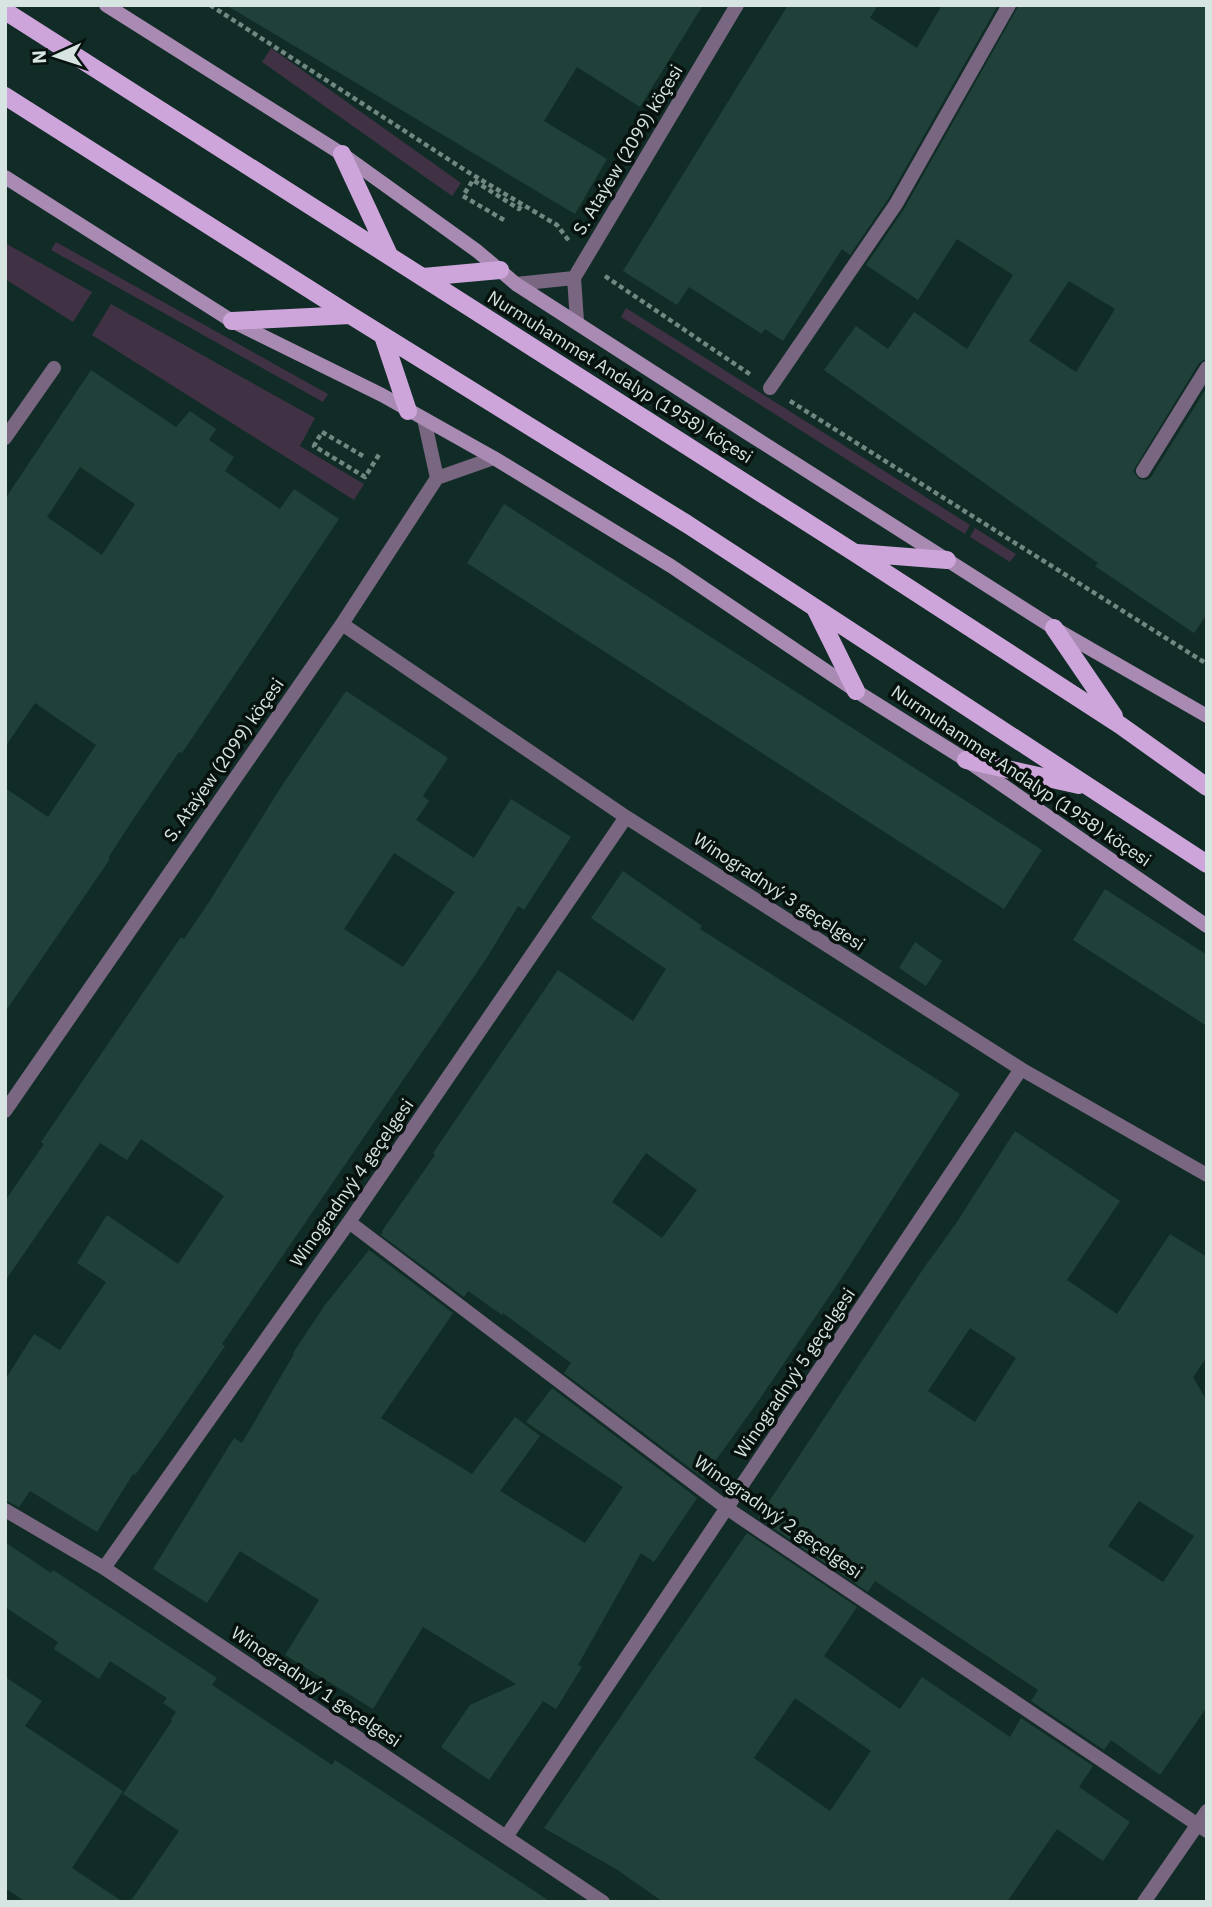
<svg xmlns="http://www.w3.org/2000/svg" width="1212" height="1907" font-family="'IBM Plex Sans',sans-serif">
<style>
.green{fill:#403145}
.building{fill:#204139;fill-rule:evenodd}
.lines{fill:none;stroke-linecap:round;stroke-linejoin:round}
.path{stroke:#718782;stroke-width:4.5;stroke-dasharray:5 3.5;stroke-linecap:butt}
.lane{stroke:#796680;stroke-width:14}
.street{stroke:#796680;stroke-width:14}
.secondary{stroke:#a88ab3;stroke-width:14}
.primary{stroke:#cda5da;stroke-width:18}
.labels{text-anchor:middle;stroke-width:7;stroke-linejoin:round;paint-order:stroke}
.street-label{font-size:18px;fill:#d6e5e1;stroke:#07120f}
</style>
<rect width="100%" height="100%" fill="#112c26"/>
<path class="green" d="M 271,48 L 461,183 L 452,196 L 262,62 Z
M 56,242 L 328,394 L 323,402 L 51,250 Z
M 5,243 L 92,292 L 73,322 L 5,279 Z
M 111,304 L 315,418 L 300,446 L 364,484 L 354,500 L 92,335 Z
M 626,308 L 970,525 L 965,534 L 621,317 Z
M 975,528 L 1016,554 L 1010,562 L 970,537 Z"/>
<path class="building" d="M 226,5 L 703,5 L 640,107 L 577,67 L 544,121 L 607,159 L 575,214 Z
M 788,5 L 878,5 L 870,18 L 917,48 L 942,5 L 998,5 L 888,199 L 850,255 L 842,249 L 783,341 L 765,329 L 762,334 L 689,287 L 677,305 L 623,271 Z
M 1019,5 L 1207,5 L 1207,358 L 1199,363 L 1133,471 L 1139,479 L 1147,480 L 1151,477 L 1207,387 L 1207,614 L 1194,633 L 1095,566 L 1098,563 L 824,370 L 856,326 L 888,349 L 914,312 L 967,349 L 1013,275 L 957,239 L 918,300 L 866,265 L 904,209 ZM 1069,281 L 1115,309 L 1076,372 L 1029,341 Z
M 91,370 L 176,427 L 190,411 L 216,429 L 209,440 L 234,457 L 225,471 L 280,509 L 294,489 L 339,519 L 182,753 L 179,752 L 132,821 L 108,858 L 110,859 L 5,1012 L 5,788 L 48,817 L 96,745 L 35,703 L 5,747 L 5,499 ZM 80,467 L 135,504 L 102,555 L 47,517 Z
M 504,504 L 1042,850 L 1004,909 L 467,563 Z
M 346,691 L 448,758 L 423,796 L 429,801 L 416,820 L 474,858 L 511,799 L 571,837 L 524,910 L 518,906 L 488,956 L 222,1344 L 225,1346 L 166,1432 L 135,1475 L 133,1474 L 97,1532 L 30,1491 L 19,1507 L 5,1500 L 5,1380 L 34,1334 L 60,1350 L 106,1282 L 77,1263 L 107,1215 L 178,1264 L 224,1196 L 141,1139 L 127,1160 L 100,1143 L 5,1281 L 5,1201 L 44,1144 L 41,1142 L 181,937 L 184,939 L 209,902 L 283,784 ZM 394,853 L 455,892 L 403,967 L 344,929 Z
M 623,871 L 702,926 L 700,929 L 960,1094 L 841,1279 L 757,1403 L 703,1478 L 564,1373 L 571,1363 L 503,1313 L 502,1315 L 468,1291 L 464,1297 L 381,1235 L 383,1232 L 382,1231 L 435,1155 L 433,1153 L 558,970 L 633,1021 L 666,969 L 591,918 ZM 646,1153 L 697,1190 L 662,1238 L 612,1202 Z
M 1105,889 L 1207,955 L 1207,1026 L 1073,940 Z
M 915,942 L 942,961 L 926,986 L 899,968 Z
M 1015,1131 L 1120,1201 L 1067,1280 L 1117,1314 L 1170,1234 L 1207,1257 L 1207,1357 L 1193,1377 L 1207,1401 L 1207,1707 L 1160,1775 L 1111,1740 L 1104,1750 L 1031,1701 L 1038,1690 L 875,1581 L 868,1592 L 758,1518 L 923,1269 L 955,1225 ZM 970,1328 L 1016,1358 L 975,1422 L 928,1391 ZM 1139,1501 L 1194,1536 L 1163,1582 L 1108,1546 Z
M 369,1250 L 453,1313 L 381,1418 L 472,1474 L 515,1417 L 540,1436 L 500,1491 L 585,1543 L 623,1487 L 526,1422 L 552,1388 L 697,1498 L 654,1562 L 641,1553 L 578,1665 L 582,1667 L 556,1709 L 543,1701 L 489,1780 L 441,1747 L 470,1705 L 516,1684 L 423,1627 L 373,1709 L 285,1655 L 319,1600 L 240,1551 L 207,1603 L 153,1569 L 234,1438 L 242,1443 L 294,1354 L 293,1353 L 325,1305 Z
M 747,1533 L 857,1607 L 824,1656 L 900,1709 L 922,1677 L 1010,1737 L 1021,1718 L 1093,1766 L 1079,1787 L 1130,1822 L 1103,1861 L 1057,1829 L 1007,1902 L 663,1902 L 616,1869 L 544,1828 ZM 795,1698 L 871,1751 L 830,1811 L 754,1758 Z
M 5,1542 L 51,1573 L 53,1570 L 217,1678 L 212,1685 L 332,1765 L 335,1760 L 551,1902 L 130,1902 L 179,1831 L 123,1794 L 172,1721 L 171,1719 L 176,1712 L 163,1703 L 167,1698 L 110,1661 L 99,1679 L 54,1649 L 58,1642 L 5,1607 Z
M 5,1677 L 42,1701 L 25,1726 L 123,1791 L 72,1868 L 123,1902 L 26,1902 L 5,1888 Z"/>
<g class="lines">
<path class="path" d="M 210,5 L 468,172 L 557,225 L 569,241
M 504,220 L 463,196 L 473,180 L 519,209 L 522,204
M 605,276 L 751,375
M 790,401 L 1207,664
M 363,456 L 322,432 L 314,446 L 365,477 L 380,453"/>
<path class="lane" d="M 770,388 L 896,204 L 1009,5
M 1143,471 L 1207,368"/>
<path class="street" d="M 516,284 L 574,278
M 577,321 L 574,278 L 737,5
M 5,438 L 54,368
M 437,478 L 494,458
M 342,624 L 626,817 L 1021,1069 L 1207,1175
M 5,1111 L 342,624 L 437,478 L 424,419
M 349,1222 L 728,1509 L 1207,1831
M 5,1510 L 104,1568 L 603,1902
M 104,1568 L 349,1222 L 626,817
M 506,1837 L 1021,1069
M 1144,1902 L 1207,1811"/>
<path class="secondary" d="M 106,5 L 342,154 L 477,251 L 516,284 L 749,434 L 1054,628 L 1207,716
M 5,177 L 232,321 L 382,395 L 494,458 L 671,566 L 856,691 L 966,760 L 1207,926"/>
<path class="primary" d="M 5,11 L 855,553 L 1120,725 L 1207,787
M 5,96 L 350,315 L 687,524 L 1207,864
M 342,154 L 389,255
M 423,277 L 500,270
M 232,321 L 350,315
M 383,336 L 408,411
M 857,553 L 947,560
M 816,610 L 856,691
M 1054,628 L 1114,716
M 966,760 L 1079,785"/>
</g>
<g class="labels">
<g class="street-label">
<text transform="translate(628 150) rotate(-59)" y="6">S. Ataýew (2099) köçesi</text>
<text transform="translate(620 377) rotate(32)" y="6">Nurmuhammet Andalyp (1958) köçesi</text>
<text transform="translate(224 760) rotate(-55)" y="6">S. Ataýew (2099) köçesi</text>
<text transform="translate(1021 776) rotate(34)" y="6">Nurmuhammet Andalyp (1958) köçesi</text>
<text transform="translate(779 892) rotate(33)" y="6">Winogradnyý 3 geçelgesi</text>
<text transform="translate(352 1183) rotate(-55)" y="6">Winogradnyý 4 geçelgesi</text>
<text transform="translate(795 1373) rotate(-56)" y="6">Winogradnyý 5 geçelgesi</text>
<text transform="translate(778 1517) rotate(35)" y="6">Winogradnyý 2 geçelgesi</text>
<text transform="translate(316 1687) rotate(34)" y="6">Winogradnyý 1 geçelgesi</text>
</g>
</g>
<rect width="1212" height="1907" fill="none" stroke="#d6e5e1" stroke-width="14"/>
<g transform="translate(56 56) rotate(267)" stroke="#07120f" stroke-width="5" paint-order="stroke">
<path d="M0-5L12 26L0 18L-12 26Z" fill="#d6e5e1"/>
<text y="-10" font-size="19" font-weight="bold" text-anchor="middle" fill="#d6e5e1">N</text>
</g>
</svg>
